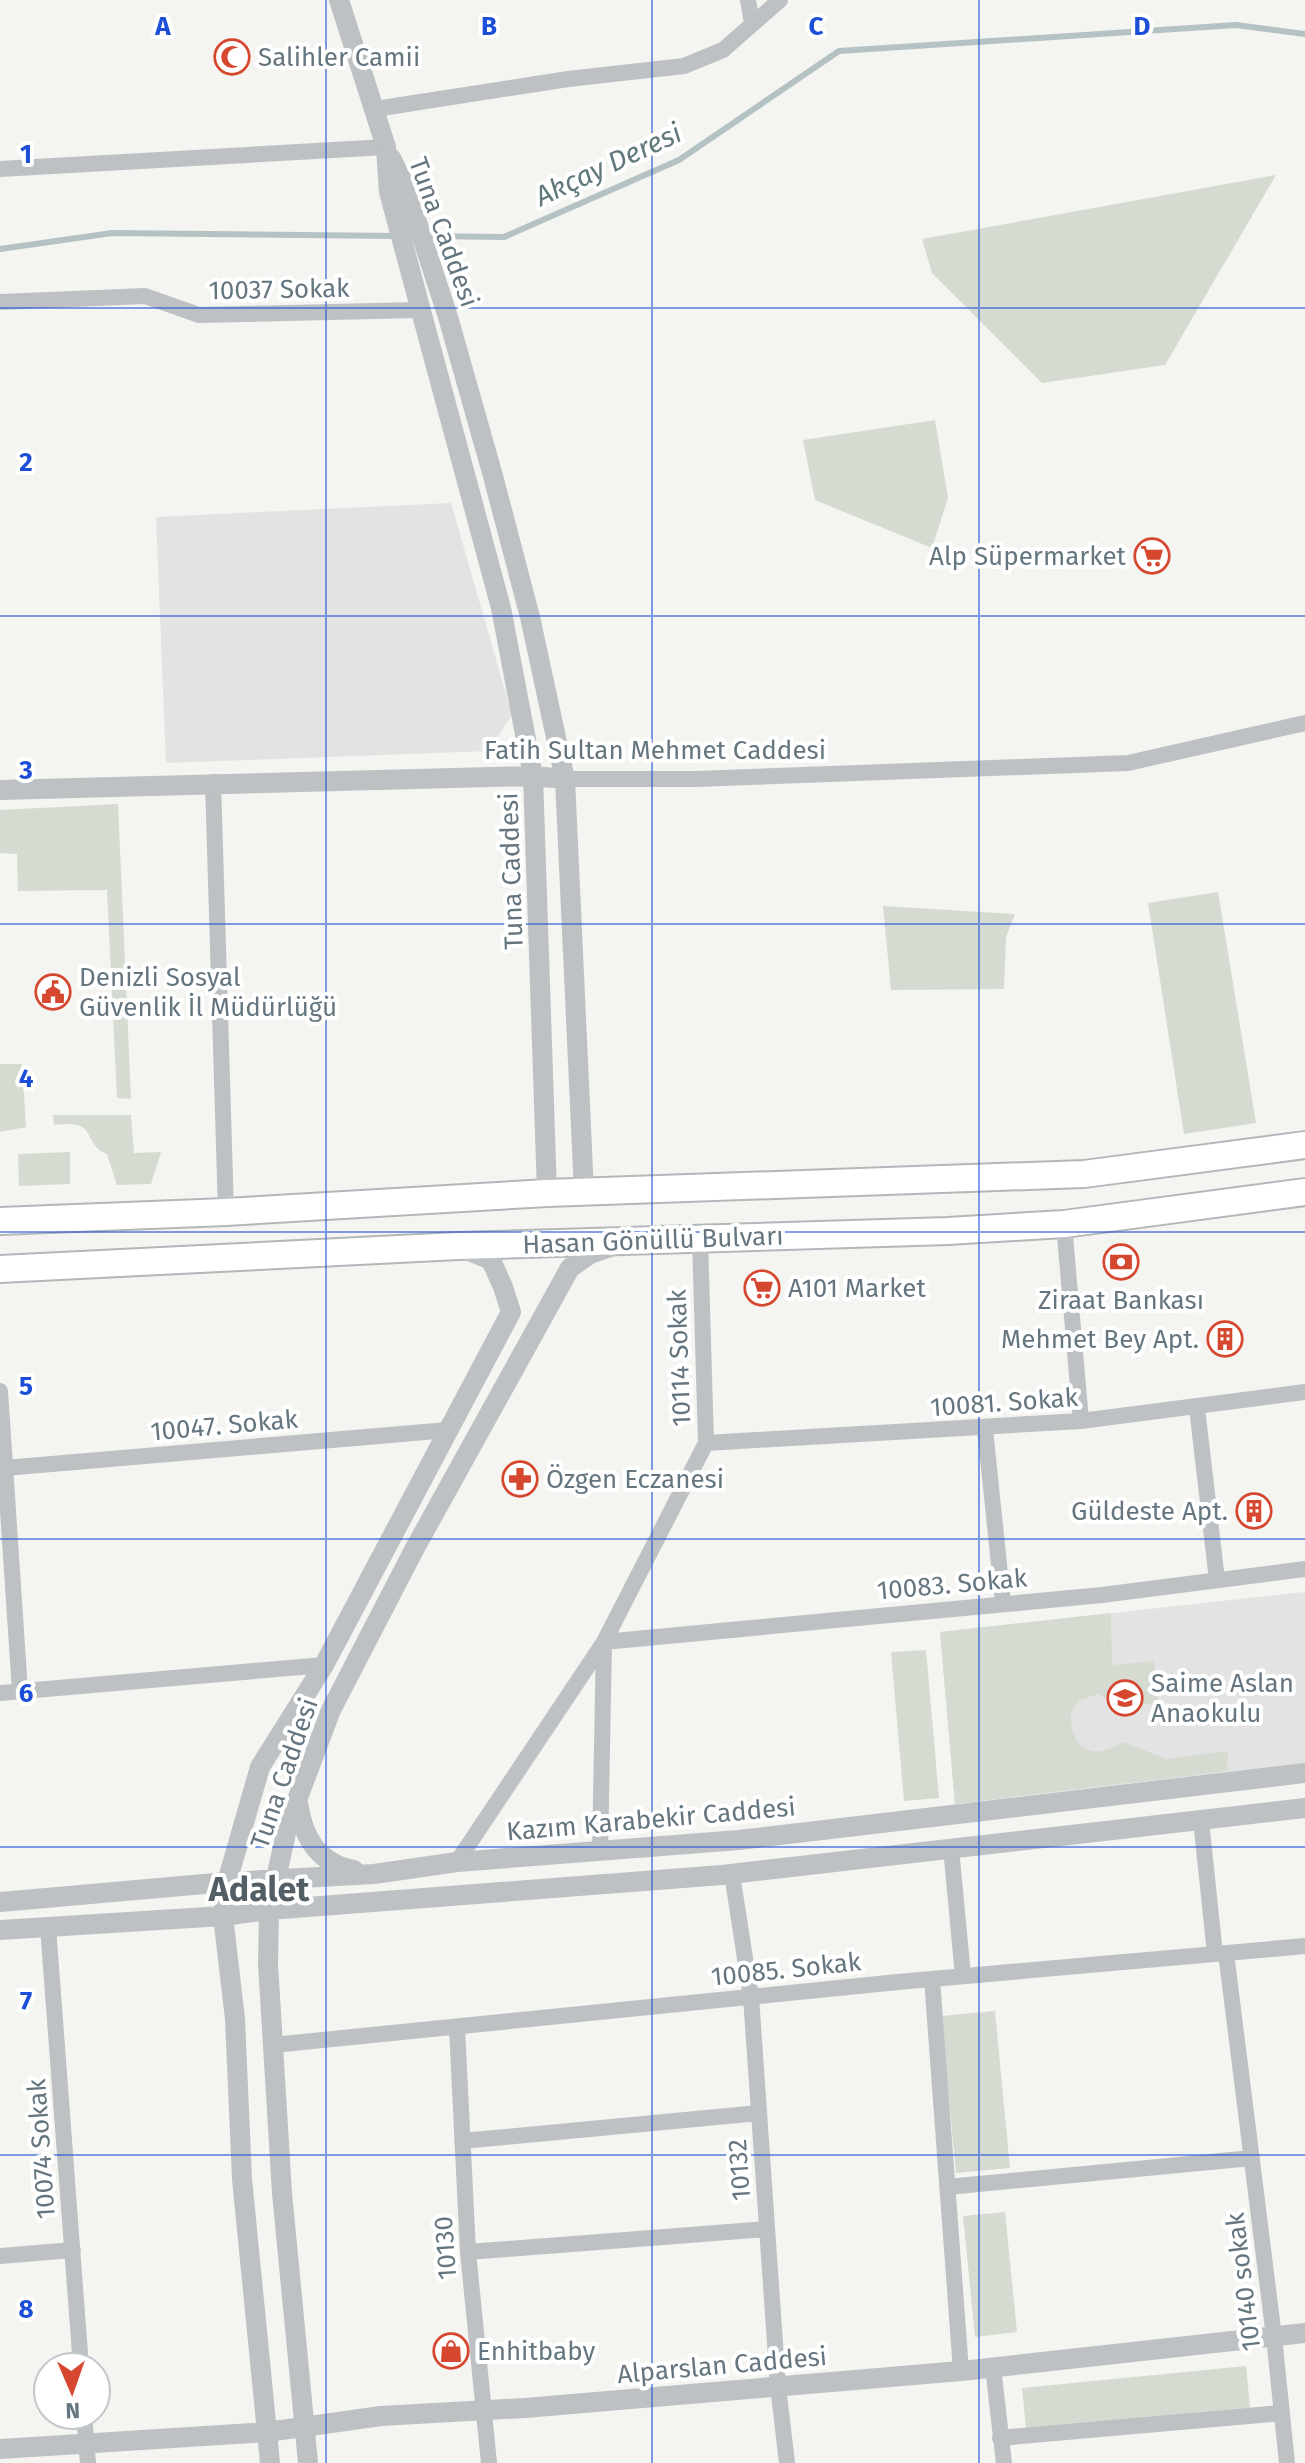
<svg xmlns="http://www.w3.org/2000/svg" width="1305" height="2463" font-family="'Fira Sans',sans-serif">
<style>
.built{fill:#e2e3e2}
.green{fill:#d6dbd2}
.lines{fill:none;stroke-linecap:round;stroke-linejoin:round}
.stream{stroke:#b4c2c4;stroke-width:6}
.primary-casing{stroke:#b3b7ba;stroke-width:30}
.minor{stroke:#bdc1c4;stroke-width:16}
.tertiary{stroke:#bdc1c4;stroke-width:20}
.primary{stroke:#fff;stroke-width:26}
.grid{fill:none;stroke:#1d4ed8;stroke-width:2;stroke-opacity:0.55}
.labels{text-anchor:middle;stroke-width:8;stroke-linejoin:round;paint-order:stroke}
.poi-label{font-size:26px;fill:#657680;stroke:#fff;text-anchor:start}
.street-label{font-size:26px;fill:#657680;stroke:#fff}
.water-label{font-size:28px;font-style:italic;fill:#61787d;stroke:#fff}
.district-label{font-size:34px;font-weight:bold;fill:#535f65;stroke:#fff}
.grid-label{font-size:26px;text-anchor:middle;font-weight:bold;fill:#1d4ed8;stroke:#fff;stroke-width:8;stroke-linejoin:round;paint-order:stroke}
</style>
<rect width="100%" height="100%" fill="#f4f4f1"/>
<path class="built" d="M 451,503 L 512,715 L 488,751 L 166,763 L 156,517 Z
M 1305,1592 L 1305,1763 L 955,1804 L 940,1632 Z"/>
<path class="green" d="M 1276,175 L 1165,365 L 1042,383 L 932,273 L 922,239 Z
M 935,420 L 948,498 L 932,548 L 815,500 L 803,440 Z
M 118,804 L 131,1099 L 117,1098 L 107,890 L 18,891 L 17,854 L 0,853 L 0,810 Z
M 1218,892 L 1256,1123 L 1184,1134 L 1148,903 Z
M 883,906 L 1015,914 L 1006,937 L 1004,989 L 891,990 Z
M 0,1064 L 22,1064 L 26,1127 L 0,1132 Z
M 53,1115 L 131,1115 L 134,1153 L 161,1152 L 151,1184 L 117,1185 L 107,1154 C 79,1142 101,1119 54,1125 Z
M 70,1152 L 70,1184 L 19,1186 L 18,1154 Z
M 1111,1613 L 1112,1665 L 1154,1661 L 1158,1703 L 1120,1706 L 1098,1694 L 1080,1700 L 1071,1713 C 1070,1749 1093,1762 1123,1742 L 1167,1759 L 1228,1751 L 1227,1771 L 955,1804 L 940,1632 Z
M 926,1650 L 939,1798 L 904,1801 L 891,1652 Z
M 995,2011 L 1010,2168 L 956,2173 L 941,2016 Z
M 1005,2212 L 1017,2332 L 975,2337 L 963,2216 Z
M 1246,2366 L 1250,2408 L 1026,2429 L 1022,2388 Z"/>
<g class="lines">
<path class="stream" d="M 424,236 L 504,237 L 679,160 L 839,51 L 1236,25 L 1305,34
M 0,249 L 112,233 L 397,236"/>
<defs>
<path id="primary" d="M 0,1221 L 226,1212 L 547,1193 L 1084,1174 L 1305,1145
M 0,1269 L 458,1246 L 948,1231 L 1064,1224 L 1305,1192"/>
</defs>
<use href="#primary" class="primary-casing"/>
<path class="minor" d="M 748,0 L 752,24
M 375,109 L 568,79 L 684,66 L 723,50 L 780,0
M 0,169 L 386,147
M 0,302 L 145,296 L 199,315 L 419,310
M 565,779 L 696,779 L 1128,763 L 1305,723
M 213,782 L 226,1212
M 1064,1224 L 1081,1421
M 0,1391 L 20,1691
M 1197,1408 L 1217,1580
M 985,1429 L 1003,1603
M 706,1443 L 1081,1421 L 1305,1392
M 5,1468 L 448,1430
M 0,1693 L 324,1665
M 1201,1820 L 1215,1954
M 951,1848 L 963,1976
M 600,1852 L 604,1642 L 706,1443 L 700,1239
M 457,1862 L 604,1642 L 1102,1595 L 1305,1569
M 732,1874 L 751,1997 L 778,2386 L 787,2463
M 48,1927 L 81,2367
M 1226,1953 L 1274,2337 L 1287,2463
M 932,1979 L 961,2371
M 457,2028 L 468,2252 L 489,2463
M 273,2045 L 898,1982 L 1305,1946
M 462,2141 L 759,2113
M 947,2187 L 1252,2158
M 468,2252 L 767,2229
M 0,2256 L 73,2250
M 993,2367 L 1004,2463
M 84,2415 L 88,2463
M 1000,2438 L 1282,2413"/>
<path class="tertiary" d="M 339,0 L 386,147 L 389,192 L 501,608 L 533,776 L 547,1193
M 391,158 L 406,188 L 448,317 L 493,476 L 530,617 L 565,779 L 584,1192
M 0,790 L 533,776 L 565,779
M 298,1803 C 303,1838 318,1863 354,1870
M 0,1902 L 227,1882 L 374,1874 L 457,1862 L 739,1840 L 1305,1773
M 0,1930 L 223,1916 L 269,1910 L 722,1875 L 1305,1808
M 0,2449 L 267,2432 L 381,2416 L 525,2408 L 961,2371 L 1305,2333
M 270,2463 L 242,2179 L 235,2019 L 223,1916 L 227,1882 L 260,1767 L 324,1665 L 511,1312 L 503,1287 L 491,1260 L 462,1248
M 308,2463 L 282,2193 L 268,1964 L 269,1910 L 288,1824 L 331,1710 L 415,1548 L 570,1268 L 590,1254 L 613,1246"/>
<use href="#primary" class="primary"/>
</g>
<path class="grid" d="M 326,0 L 326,2463M 652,0 L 652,2463M 979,0 L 979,2463M 0,308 L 1305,308M 0,616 L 1305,616M 0,924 L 1305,924M 0,1232 L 1305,1232M 0,1539 L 1305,1539M 0,1847 L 1305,1847M 0,2155 L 1305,2155"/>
<defs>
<symbol id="mosque-ring" viewBox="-11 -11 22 22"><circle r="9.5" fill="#fff" stroke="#d6472f" stroke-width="1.5"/><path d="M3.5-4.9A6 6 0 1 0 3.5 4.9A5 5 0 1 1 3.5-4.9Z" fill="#d6472f"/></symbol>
<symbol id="supermarket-ring" viewBox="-11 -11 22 22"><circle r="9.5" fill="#fff" stroke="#d6472f" stroke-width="1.5"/><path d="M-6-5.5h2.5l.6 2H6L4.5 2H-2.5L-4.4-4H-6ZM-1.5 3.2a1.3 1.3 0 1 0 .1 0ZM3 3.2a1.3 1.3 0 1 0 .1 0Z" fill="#d6472f"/></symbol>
<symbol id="civic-ring" viewBox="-11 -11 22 22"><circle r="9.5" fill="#fff" stroke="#d6472f" stroke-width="1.5"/><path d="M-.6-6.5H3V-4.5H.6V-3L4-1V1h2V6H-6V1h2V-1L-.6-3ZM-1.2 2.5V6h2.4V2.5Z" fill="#d6472f"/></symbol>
<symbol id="bank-ring" viewBox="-11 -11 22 22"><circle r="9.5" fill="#fff" stroke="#d6472f" stroke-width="1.5"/><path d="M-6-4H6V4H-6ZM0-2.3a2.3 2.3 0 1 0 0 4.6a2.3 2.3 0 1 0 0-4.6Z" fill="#d6472f"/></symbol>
<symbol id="building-ring" viewBox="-11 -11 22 22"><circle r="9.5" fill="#fff" stroke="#d6472f" stroke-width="1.5"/><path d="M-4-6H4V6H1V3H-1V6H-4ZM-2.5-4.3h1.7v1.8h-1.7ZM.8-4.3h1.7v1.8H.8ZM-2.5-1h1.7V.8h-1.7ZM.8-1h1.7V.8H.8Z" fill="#d6472f"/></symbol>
<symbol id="pharmacy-ring" viewBox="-11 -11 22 22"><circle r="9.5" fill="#fff" stroke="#d6472f" stroke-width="1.5"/><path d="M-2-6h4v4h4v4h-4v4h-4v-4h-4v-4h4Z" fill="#d6472f"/></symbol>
<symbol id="school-ring" viewBox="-11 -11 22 22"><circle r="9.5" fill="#fff" stroke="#d6472f" stroke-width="1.5"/><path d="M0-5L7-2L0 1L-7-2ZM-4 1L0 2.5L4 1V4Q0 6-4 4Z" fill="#d6472f"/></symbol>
<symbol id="shop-ring" viewBox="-11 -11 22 22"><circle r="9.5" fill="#fff" stroke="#d6472f" stroke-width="1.5"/><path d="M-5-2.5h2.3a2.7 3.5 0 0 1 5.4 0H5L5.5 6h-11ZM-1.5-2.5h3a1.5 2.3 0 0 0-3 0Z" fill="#d6472f"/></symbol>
</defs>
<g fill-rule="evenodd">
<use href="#mosque-ring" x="212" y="37" width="40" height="40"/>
<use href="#supermarket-ring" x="1132" y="536" width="40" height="40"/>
<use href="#civic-ring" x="33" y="972" width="40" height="40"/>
<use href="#bank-ring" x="1101" y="1242" width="40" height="40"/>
<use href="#supermarket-ring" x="742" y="1268" width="40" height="40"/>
<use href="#building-ring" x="1205" y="1319" width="40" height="40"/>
<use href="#pharmacy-ring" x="500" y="1459" width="40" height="40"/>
<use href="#building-ring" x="1234" y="1491" width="40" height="40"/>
<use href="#school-ring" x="1105" y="1678" width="40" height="40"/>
<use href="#shop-ring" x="431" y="2331" width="40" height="40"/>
</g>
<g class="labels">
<g class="poi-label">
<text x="258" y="66">Salihler Camii</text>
<text x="1126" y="565" text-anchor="end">Alp Süpermarket</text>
<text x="79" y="986">Denizli Sosyal<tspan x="79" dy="30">Güvenlik İl Müdürlüğü</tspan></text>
<text x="788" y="1297">A101 Market</text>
<text x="1121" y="1309" text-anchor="middle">Ziraat Bankası</text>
<text x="1199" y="1348" text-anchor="end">Mehmet Bey Apt.</text>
<text x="546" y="1488">Özgen Eczanesi</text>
<text x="1228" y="1520" text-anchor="end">Güldeste Apt.</text>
<text x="1151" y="1692">Saime Aslan<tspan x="1151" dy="30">Anaokulu</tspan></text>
<text x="477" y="2360">Enhitbaby</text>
</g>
<g class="street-label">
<text transform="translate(444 232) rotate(70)" y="9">Tuna Caddesi</text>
<text transform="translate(279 289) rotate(-1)" y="9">10037 Sokak</text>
<text x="655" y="759">Fatih Sultan Mehmet Caddesi</text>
<text transform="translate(511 871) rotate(-92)" y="9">Tuna Caddesi</text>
<text transform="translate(653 1240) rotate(-2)" y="9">Hasan Gönüllü Bulvarı</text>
<text transform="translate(679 1358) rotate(-92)" y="9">10114 Sokak</text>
<text transform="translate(1004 1402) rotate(-4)" y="9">10081. Sokak</text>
<text transform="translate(224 1425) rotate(-5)" y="9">10047. Sokak</text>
<text transform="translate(952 1584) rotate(-5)" y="9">10083. Sokak</text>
<text transform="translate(284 1773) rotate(-71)" y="9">Tuna Caddesi</text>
<text transform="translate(651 1819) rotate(-5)" y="9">Kazım Karabekir Caddesi</text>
<text transform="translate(786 1969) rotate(-6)" y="9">10085. Sokak</text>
<text transform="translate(41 2149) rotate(-94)" y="9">10074 Sokak</text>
<text transform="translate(739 2170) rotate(-94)" y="9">10132</text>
<text transform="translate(445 2248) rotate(-94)" y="9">10130</text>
<text transform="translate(1243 2282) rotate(-97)" y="9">10140 sokak</text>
<text transform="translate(722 2365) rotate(-5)" y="9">Alparslan Caddesi</text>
</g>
<g class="water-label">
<text transform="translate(608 164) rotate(-25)" y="10">Akçay Deresi</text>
</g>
<g class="district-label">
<text x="259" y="1901">Adalet</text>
</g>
</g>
<g class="grid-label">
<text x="163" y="35">A</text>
<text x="489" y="35">B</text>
<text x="816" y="35">C</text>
<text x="1142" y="35">D</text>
<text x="26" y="163">1</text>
<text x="26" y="471">2</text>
<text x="26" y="779">3</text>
<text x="26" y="1087">4</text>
<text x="26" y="1395">5</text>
<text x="26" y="1702">6</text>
<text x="26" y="2010">7</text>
<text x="26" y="2318">8</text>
</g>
<g transform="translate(72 2391) rotate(178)"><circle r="38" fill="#ffffff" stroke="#c1c8cc" stroke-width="2"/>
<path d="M0-6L14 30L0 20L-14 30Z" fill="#d6472f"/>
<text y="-12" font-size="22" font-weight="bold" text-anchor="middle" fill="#657680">N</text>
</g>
</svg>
